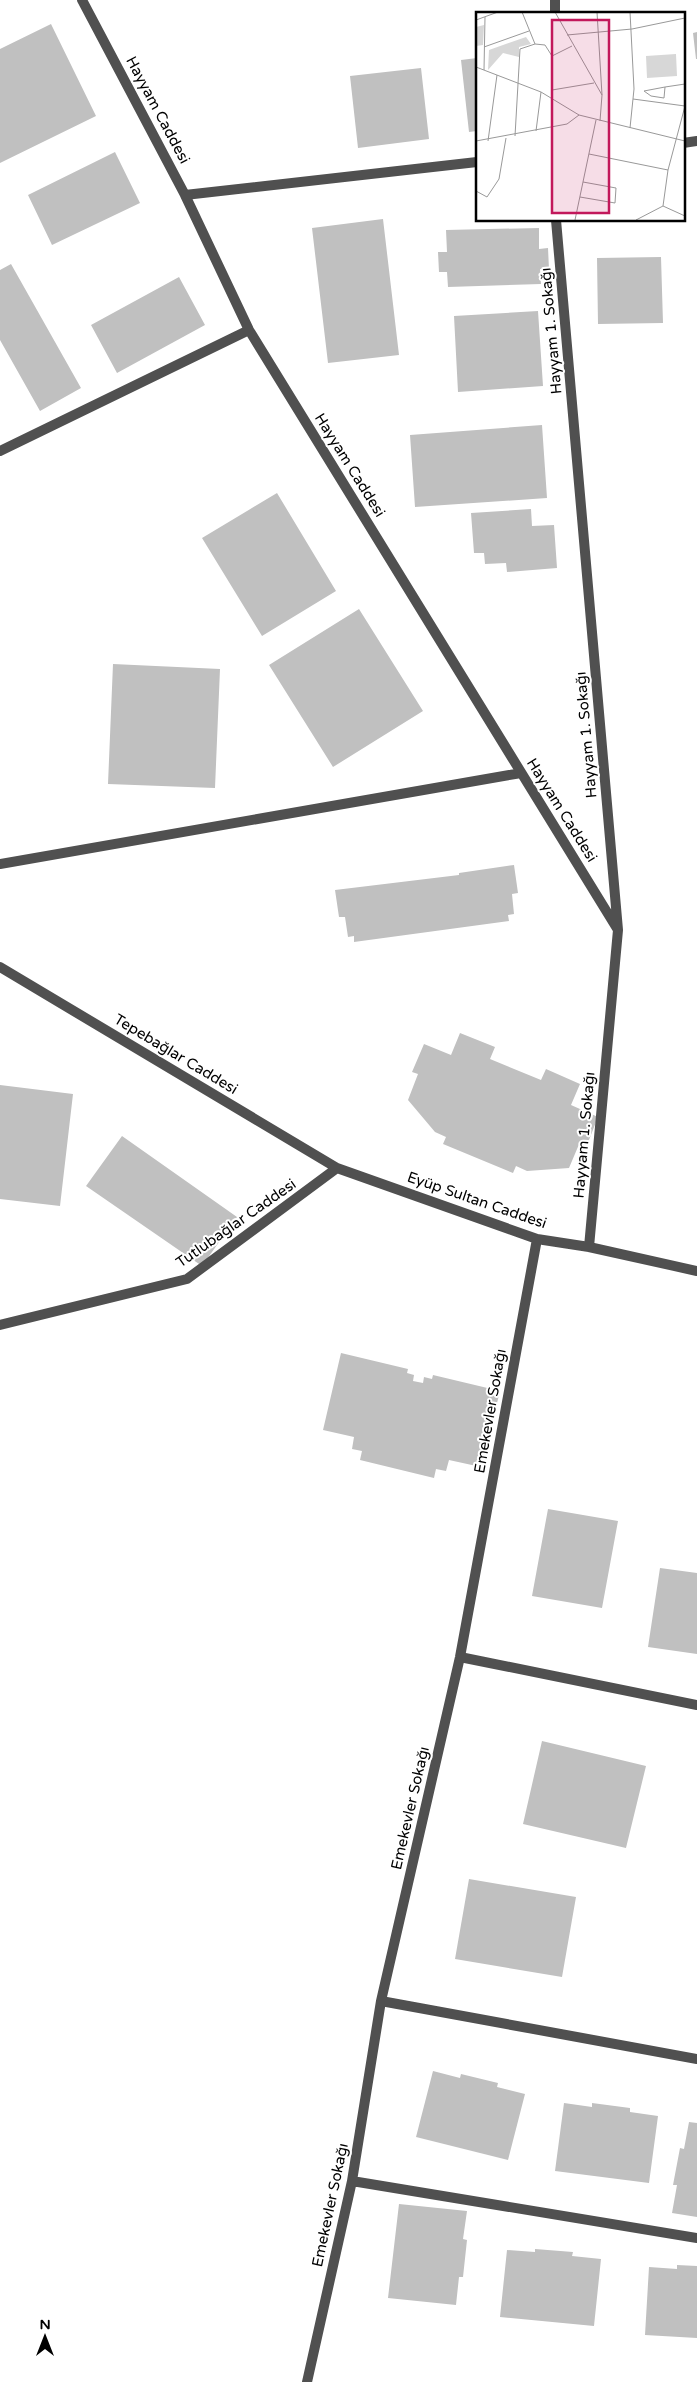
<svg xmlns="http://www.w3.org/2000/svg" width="697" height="2382" font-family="'Varela Round',sans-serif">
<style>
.building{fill:#c0c0c0}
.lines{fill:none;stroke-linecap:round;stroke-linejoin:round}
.street{stroke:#505050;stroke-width:10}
.labels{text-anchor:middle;stroke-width:4;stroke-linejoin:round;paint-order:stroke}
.street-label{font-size:15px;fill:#000;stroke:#fff}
.inset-road{fill:none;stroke:#999;stroke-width:1}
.view{fill:#c2185b;fill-opacity:0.15;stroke:#c2185b;stroke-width:2.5}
.inset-edge{fill:none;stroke:#000;stroke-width:2.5}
</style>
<rect width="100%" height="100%" fill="#fff"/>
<path class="building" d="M 51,24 L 96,116 L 0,163 L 0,49 Z
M 697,32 L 697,59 L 696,59 L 693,33 Z
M 477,58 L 477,131 L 469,132 L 461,60 Z
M 421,68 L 429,139 L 358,148 L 350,76 Z
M 115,152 L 140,203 L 52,245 L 28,195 Z
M 383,219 L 399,355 L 328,363 L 312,228 Z
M 539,228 L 539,249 L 548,248 L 549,269 L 540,269 L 541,284 L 448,287 L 447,272 L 439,272 L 438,252 L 447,252 L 446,230 Z
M 661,257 L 663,323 L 598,324 L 597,258 Z
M 11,264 L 81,388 L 40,411 L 0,340 L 0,270 Z
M 179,277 L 205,325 L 117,373 L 91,325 Z
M 538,311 L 543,386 L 458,392 L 454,316 Z
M 542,425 L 547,498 L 415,507 L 410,435 Z
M 277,493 L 336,591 L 262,636 L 202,538 Z
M 531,509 L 532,526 L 554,525 L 557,568 L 507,572 L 506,563 L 485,564 L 484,553 L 474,553 L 471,513 Z
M 359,609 L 423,711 L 333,767 L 269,665 Z
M 113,664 L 220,669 L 215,788 L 108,784 Z
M 514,865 L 518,893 L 512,894 L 514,914 L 508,915 L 509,921 L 354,942 L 354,936 L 348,937 L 345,917 L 339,917 L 335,890 L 459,875 L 459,873 Z
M 460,1033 L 495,1047 L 490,1059 L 541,1080 L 546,1069 L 580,1084 L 571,1105 L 598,1117 L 587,1145 L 580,1142 L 569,1168 L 527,1171 L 516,1166 L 513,1173 L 443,1144 L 446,1137 L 435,1132 L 408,1100 L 418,1074 L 412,1072 L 424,1044 L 451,1055 Z
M 0,1085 L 73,1094 L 60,1206 L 0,1199 Z
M 122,1136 L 237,1217 L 202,1266 L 86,1186 Z
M 341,1353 L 408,1369 L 407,1373 L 414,1375 L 413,1381 L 423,1383 L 424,1377 L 432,1379 L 433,1375 L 500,1391 L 481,1467 L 449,1460 L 446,1471 L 436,1469 L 434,1478 L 360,1460 L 362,1451 L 352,1449 L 354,1437 L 323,1430 Z
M 548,1509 L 618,1521 L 602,1608 L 532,1596 Z
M 660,1568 L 697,1573 L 697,1654 L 648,1647 Z
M 542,1741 L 646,1766 L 626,1848 L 523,1824 Z
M 469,1879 L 576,1897 L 562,1977 L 455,1959 Z
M 433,2071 L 460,2078 L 461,2074 L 498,2083 L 497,2087 L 525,2094 L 508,2160 L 416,2137 Z
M 564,2103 L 592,2107 L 592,2103 L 630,2108 L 630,2112 L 658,2116 L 649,2183 L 555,2171 Z
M 689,2122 L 697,2123 L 697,2217 L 672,2213 L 677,2185 L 673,2185 L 680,2148 L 684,2149 Z
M 399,2204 L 467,2211 L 463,2239 L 467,2240 L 463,2277 L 459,2277 L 456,2305 L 388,2298 Z
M 535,2249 L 573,2252 L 572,2256 L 601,2259 L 594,2326 L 500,2317 L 507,2250 L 535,2252 Z
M 677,2265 L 697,2266 L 697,2338 L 645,2335 L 649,2267 L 677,2269 Z"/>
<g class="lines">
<path class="street" d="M 82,0 L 185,195 L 249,330 L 618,930
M 555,14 L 555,0
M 683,143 L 697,141
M 185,195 L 477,162
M 556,220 L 618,930 L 589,1247
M 0,451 L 249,330
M 0,864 L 521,773
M 0,967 L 337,1168 L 537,1239 L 589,1247 L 697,1271
M 0,1325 L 187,1279 L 337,1168
M 460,1657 L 697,1705
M 381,2001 L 697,2059
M 352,2181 L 697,2238
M 307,2382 L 352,2181 L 381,2001 L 460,1657 L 537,1239"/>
</g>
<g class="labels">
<g class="street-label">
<text transform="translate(158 110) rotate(62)" y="5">Hayyam Caddesi</text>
<text transform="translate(551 331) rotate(-95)" y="5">Hayyam 1. Sokağı</text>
<text transform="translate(350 465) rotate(58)" y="5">Hayyam Caddesi</text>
<text transform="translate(586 735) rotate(-95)" y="5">Hayyam 1. Sokağı</text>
<text transform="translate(562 810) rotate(58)" y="5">Hayyam Caddesi</text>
<text transform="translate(176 1054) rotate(31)" y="5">Tepebağlar Caddesi</text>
<text transform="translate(584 1135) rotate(-85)" y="5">Hayyam 1. Sokağı</text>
<text transform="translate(477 1200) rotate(19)" y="5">Eyüp Sultan Caddesi</text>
<text transform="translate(236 1223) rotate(-35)" y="5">Tutlubağlar Caddesi</text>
<text transform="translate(490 1411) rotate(-80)" y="5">Emekevler Sokağı</text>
<text transform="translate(410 1808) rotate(-77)" y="5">Emekevler Sokağı</text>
<text transform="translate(330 2205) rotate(-78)" y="5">Emekevler Sokağı</text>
</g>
</g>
<g transform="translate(476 12)">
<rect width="209" height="209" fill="#fff"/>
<path d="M 8,13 L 7,33 L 0,34 L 0,15 ZM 50,25 L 55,32 L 43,35 L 43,45 L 27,41 L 12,58 L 13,38 ZM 200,42 L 201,64 L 171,66 L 170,44 Z" fill="#d7d7d7"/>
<path class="inset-road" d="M 46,0 L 59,32 L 69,33 L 76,44 L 76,86M 79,0 L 126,83M 121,0 L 126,83 L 124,109M 154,0 L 158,77 L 154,116M 0,8 L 22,0M 91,23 L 156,17 L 209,6M 8,35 L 53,19M 76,44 L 96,34M 0,55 L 65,80 L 103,103 L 209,129M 8,58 L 9,5M 189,75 L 188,86 L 175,84 L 168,79 L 189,75 L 209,72M 76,78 L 118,71M 157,87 L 209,94M 209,94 L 192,158 L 187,194 L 209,204M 60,119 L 65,80M 39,124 L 44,37 L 59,32M 0,129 L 91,112 L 103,103M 12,129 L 21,63M 113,142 L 192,158M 0,179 L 11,185 L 23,167 L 30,126M 104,185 L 139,191 L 140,176 L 107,170M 99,208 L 120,108M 160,208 L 187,194"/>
<path class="view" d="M 76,8 L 133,8 L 133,201 L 76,201 Z"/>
<rect width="209" height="209" class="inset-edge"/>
</g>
<g transform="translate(45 2337)" stroke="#ffffff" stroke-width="4" paint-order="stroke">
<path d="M0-4L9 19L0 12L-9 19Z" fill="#000000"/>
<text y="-8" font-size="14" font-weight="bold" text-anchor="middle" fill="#000000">N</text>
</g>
</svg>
